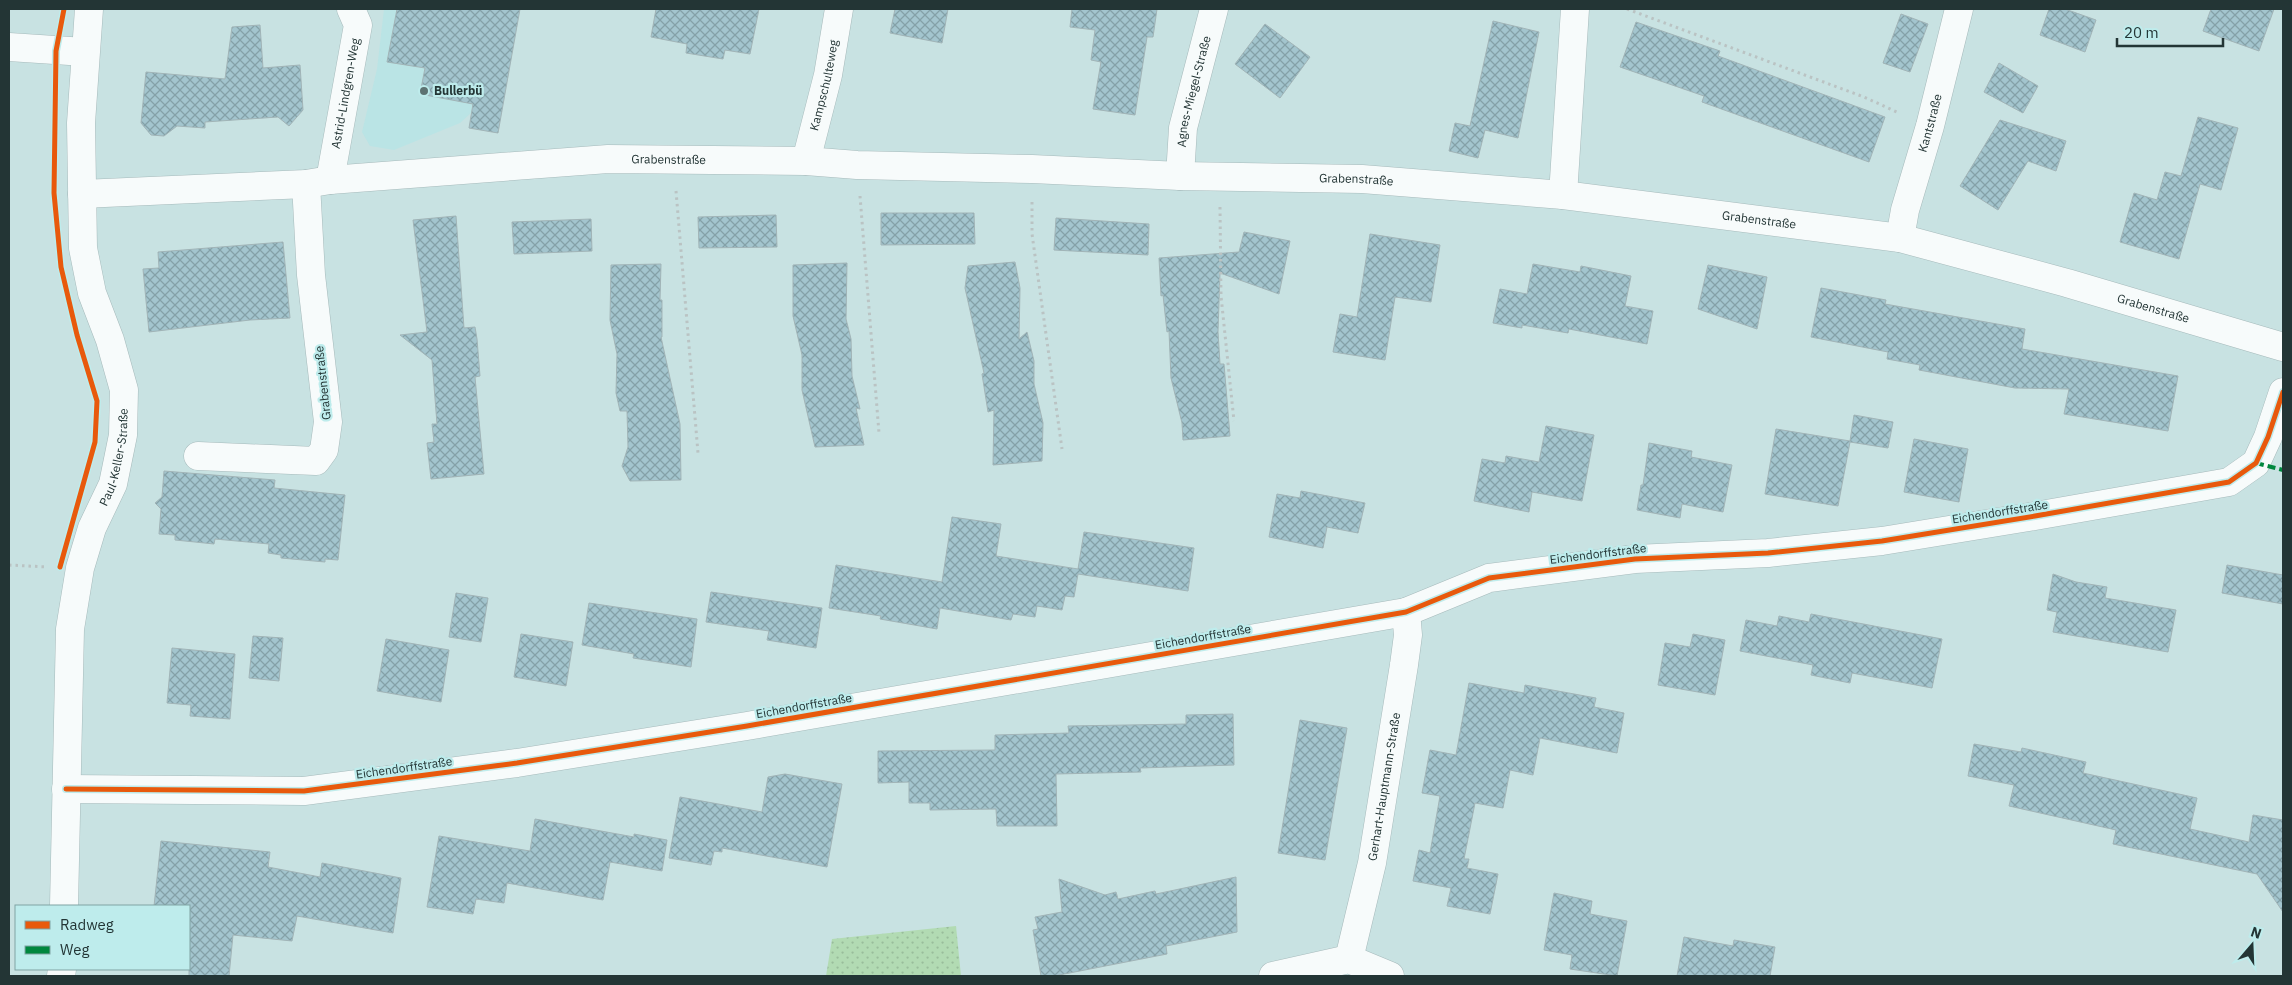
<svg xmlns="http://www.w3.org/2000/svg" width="2292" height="985" font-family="'IBM Plex Sans',sans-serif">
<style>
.built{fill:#bae4e5}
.grass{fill:url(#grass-dots)}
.building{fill:url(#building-cross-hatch);stroke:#a1b4b7}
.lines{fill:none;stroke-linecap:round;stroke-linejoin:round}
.minor-casing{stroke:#a6babb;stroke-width:29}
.path{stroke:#bac3c3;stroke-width:3;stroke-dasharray:2.5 4;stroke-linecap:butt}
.minor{stroke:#f7fbfb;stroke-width:28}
.quiet{stroke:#00873e;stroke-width:4;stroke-dasharray:8 4;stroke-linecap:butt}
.cycleway-casing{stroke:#beecec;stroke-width:8}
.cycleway{stroke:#e8590c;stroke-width:5}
.poi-dot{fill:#5d7272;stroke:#beecec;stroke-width:2}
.labels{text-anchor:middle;stroke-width:4.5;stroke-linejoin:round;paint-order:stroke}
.street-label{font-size:12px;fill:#233535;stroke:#beecec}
.poi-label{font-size:12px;font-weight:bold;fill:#233535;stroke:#beecec;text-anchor:start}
</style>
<defs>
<pattern id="grass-dots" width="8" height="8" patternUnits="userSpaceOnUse" patternTransform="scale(1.25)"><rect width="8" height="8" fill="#b2dbb3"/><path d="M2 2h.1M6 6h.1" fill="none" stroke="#99bd9b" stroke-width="1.8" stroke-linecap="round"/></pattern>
<pattern id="building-cross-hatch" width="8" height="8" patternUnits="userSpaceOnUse" patternTransform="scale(1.25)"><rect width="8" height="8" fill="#a3c5ce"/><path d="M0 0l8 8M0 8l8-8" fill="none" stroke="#84a1a8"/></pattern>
</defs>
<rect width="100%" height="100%" fill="#c8e2e2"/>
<path class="built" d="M 384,9 L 489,9 L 472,112 L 460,123 L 394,150 L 370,146 L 362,132 L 377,69 Z"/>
<path class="grass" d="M 956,926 L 961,976 L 826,976 L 832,939 Z"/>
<path class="building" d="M 397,9 L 520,9 L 498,133 L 469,128 L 473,104 L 420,94 L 425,68 L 387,62 Z
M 656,9 L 759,9 L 750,54 L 725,50 L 723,59 L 686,53 L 687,44 L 651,37 Z
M 895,9 L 948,9 L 942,43 L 890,33 Z
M 1072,9 L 1157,9 L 1153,37 L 1147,37 L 1135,115 L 1093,109 L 1101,62 L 1091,60 L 1095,30 L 1070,27 Z
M 2049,9 L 2065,9 L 2096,20 L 2085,52 L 2040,35 Z
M 2211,9 L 2274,9 L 2259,51 L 2203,31 Z
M 1901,14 L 1928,24 L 1910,72 L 1883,63 Z
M 1493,21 L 1539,32 L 1518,138 L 1485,130 L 1478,158 L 1449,151 L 1455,123 L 1470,126 Z
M 1636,22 L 1720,51 L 1718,56 L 1885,117 L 1869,162 L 1702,102 L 1704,96 L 1620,67 Z
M 1265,24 L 1310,57 L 1280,98 L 1235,64 Z
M 260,25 L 263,68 L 300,65 L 303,110 L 289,126 L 278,117 L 205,122 L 205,128 L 177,126 L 164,136 L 151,135 L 141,123 L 146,72 L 225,79 L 232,27 Z
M 1999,63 L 2038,86 L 2023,113 L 1984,92 Z
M 2198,117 L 2238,128 L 2221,190 L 2200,184 L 2179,259 L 2120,242 L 2134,193 L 2157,200 L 2165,172 L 2181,176 Z
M 2000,120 L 2066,141 L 2056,171 L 2028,161 L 1998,210 L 1960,186 Z
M 881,213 L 974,213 L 975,244 L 881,245 Z
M 776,215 L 777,247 L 699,248 L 698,217 Z
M 456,216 L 464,328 L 475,327 L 477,339 L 480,376 L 475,377 L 484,474 L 431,479 L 427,443 L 434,442 L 432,424 L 437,424 L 432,360 L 400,335 L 427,332 L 413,220 Z
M 1056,218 L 1149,224 L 1148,255 L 1054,250 Z
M 591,219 L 592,251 L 514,254 L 512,222 Z
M 1244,232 L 1290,241 L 1279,294 L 1220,273 L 1218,332 L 1220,364 L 1224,364 L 1230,436 L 1183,440 L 1182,423 L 1171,378 L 1169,331 L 1167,332 L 1163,295 L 1161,296 L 1159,258 L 1239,252 Z
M 1370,234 L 1440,245 L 1431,302 L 1395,297 L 1385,360 L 1333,352 L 1340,314 L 1357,317 Z
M 283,242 L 290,318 L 250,320 L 149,332 L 143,269 L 159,268 L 158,252 Z
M 1015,262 L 1020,288 L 1019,339 L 1027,332 L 1034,361 L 1034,384 L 1043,423 L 1042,461 L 993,465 L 994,410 L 988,412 L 982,374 L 984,373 L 965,288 L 968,266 Z
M 847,263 L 846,319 L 851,339 L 852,376 L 860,409 L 856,408 L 864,445 L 815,447 L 802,390 L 802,355 L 793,316 L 793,265 Z
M 661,264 L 660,300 L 662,300 L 662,337 L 661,337 L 680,424 L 681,480 L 630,481 L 622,466 L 628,447 L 627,411 L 620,411 L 616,393 L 617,354 L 610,320 L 611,265 Z
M 1533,264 L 1580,272 L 1581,266 L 1631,276 L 1625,306 L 1653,311 L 1647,344 L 1569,329 L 1568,333 L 1522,325 L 1522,328 L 1493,323 L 1500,289 L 1527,294 Z
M 1708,265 L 1767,277 L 1757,329 L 1698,309 Z
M 1821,288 L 1886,300 L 1885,304 L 2025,329 L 2022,349 L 2178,376 L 2168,431 L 2064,414 L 2069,389 L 2015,388 L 1919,370 L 1920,365 L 1887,359 L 1888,352 L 1811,337 Z
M 1854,415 L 1893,422 L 1888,448 L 1850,442 L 1838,506 L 1765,494 L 1776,429 L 1850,441 Z
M 1546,426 L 1594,435 L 1582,501 L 1532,492 L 1529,512 L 1474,501 L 1482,459 L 1505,463 L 1506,456 L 1539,462 Z
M 1914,439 L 1968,449 L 1959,502 L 1904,492 Z
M 1649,443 L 1692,451 L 1691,457 L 1732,465 L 1723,512 L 1682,504 L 1680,518 L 1637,510 L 1641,485 L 1643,485 Z
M 164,471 L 275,480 L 274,488 L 345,495 L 338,560 L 325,559 L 325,562 L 281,558 L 281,555 L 268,553 L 269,544 L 215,539 L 214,544 L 195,542 L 175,540 L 175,535 L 159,534 L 161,509 L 155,503 L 162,497 Z
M 1301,491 L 1365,503 L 1358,533 L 1327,527 L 1323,548 L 1269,537 L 1277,494 L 1300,498 Z
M 952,517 L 1001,524 L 996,556 L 1078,569 L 1084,532 L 1194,548 L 1188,591 L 1078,574 L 1074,597 L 1065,596 L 1062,610 L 1037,606 L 1035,617 L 1013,614 L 1011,620 L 940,608 L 937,629 L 880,619 L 881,616 L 829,608 L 836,565 L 942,582 Z
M 2227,565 L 2283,575 L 2283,604 L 2222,593 Z
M 2053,574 L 2076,582 L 2107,587 L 2105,598 L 2176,610 L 2168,652 L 2053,632 L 2057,612 L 2047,610 Z
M 711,592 L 822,608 L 816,648 L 767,640 L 769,631 L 706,622 Z
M 456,593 L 488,598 L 481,642 L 449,637 Z
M 589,603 L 697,619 L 691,667 L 633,658 L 634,654 L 582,645 Z
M 1811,614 L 1942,639 L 1932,688 L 1852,673 L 1850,683 L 1811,675 L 1813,665 L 1740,651 L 1746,620 L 1777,626 L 1779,616 L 1809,622 Z
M 521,634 L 573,642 L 566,686 L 514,677 Z
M 1693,634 L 1725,640 L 1715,695 L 1658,685 L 1665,643 L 1690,647 Z
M 253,636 L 283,638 L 279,681 L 249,678 Z
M 386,639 L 449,650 L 441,702 L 377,691 Z
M 172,648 L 235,654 L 230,719 L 190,716 L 191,705 L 167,703 Z
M 1469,683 L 1524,693 L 1525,685 L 1596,698 L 1594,707 L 1624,713 L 1617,753 L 1540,738 L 1533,775 L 1510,770 L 1503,808 L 1475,803 L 1464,859 L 1469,859 L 1467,868 L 1498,874 L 1490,914 L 1447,906 L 1451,888 L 1413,881 L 1419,850 L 1430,853 L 1440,796 L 1422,793 L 1430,750 L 1456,755 Z
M 1233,714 L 1234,765 L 1140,768 L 1141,772 L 1056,774 L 1057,826 L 997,826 L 996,809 L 930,810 L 930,803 L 909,803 L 909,782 L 878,783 L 878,751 L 995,750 L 995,735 L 1069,733 L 1068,726 L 1186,724 L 1186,715 Z
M 1300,720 L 1347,728 L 1325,860 L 1278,853 Z
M 1974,744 L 2021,752 L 2022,748 L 2086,762 L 2083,773 L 2197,798 L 2190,829 L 2249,842 L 2253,815 L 2283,820 L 2283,912 L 2257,874 L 2113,844 L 2116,830 L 2009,806 L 2014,785 L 1968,776 Z
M 785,774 L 842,784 L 827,867 L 722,848 L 722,852 L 714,851 L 711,865 L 669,858 L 680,797 L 762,812 L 768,777 Z
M 535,819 L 634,837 L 634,834 L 667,840 L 662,871 L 610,862 L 603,900 L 507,883 L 504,903 L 476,899 L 473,914 L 427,907 L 439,836 L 530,851 Z
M 161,841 L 270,852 L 268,867 L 320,877 L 322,863 L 401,878 L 393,933 L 297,916 L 292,941 L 233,935 L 229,976 L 189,976 L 189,906 L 154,906 Z
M 1236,877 L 1237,932 L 1166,946 L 1167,954 L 1054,976 L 1041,976 L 1033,930 L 1038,929 L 1035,917 L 1062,912 L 1059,879 L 1105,895 L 1116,892 L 1118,899 L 1155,891 L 1156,894 Z
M 1554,893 L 1592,901 L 1590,914 L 1627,921 L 1617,976 L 1570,969 L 1572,955 L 1544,950 Z
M 1684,937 L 1733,946 L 1734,940 L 1775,947 L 1770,976 L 1677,976 Z"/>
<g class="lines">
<defs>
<g id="minor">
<path d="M 9,47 L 85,52"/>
<path id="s1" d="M 806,161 L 828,75 L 839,9"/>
<path id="s2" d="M 1180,176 L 1183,128 L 1214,9"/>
<path id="s3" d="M 330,180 L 358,25 L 351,9"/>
<path id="s4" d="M 82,194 L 306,184 L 330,180 L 608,159 L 806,161 L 857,165 L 1032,169 L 1180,176 L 1362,179 L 1563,195 L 1900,238 L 2067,283 L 2283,347"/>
<path d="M 1563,195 L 1575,9"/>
<path id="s5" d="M 1900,238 L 1905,210 L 1930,126 L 1959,9"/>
<path d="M 198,456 L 316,461 L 324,450 L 328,422 L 311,275 L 306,184"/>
<path d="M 66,789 L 304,791 L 517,763 L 747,726 L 1406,612 L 1489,578 L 1635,559 L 1768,553 L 1882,541 L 2035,516 L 2229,482 L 2256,463 L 2268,437 L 2283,392"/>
<path id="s6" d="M 64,906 L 70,629 L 80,568 L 92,528 L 113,484 L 123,435 L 124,390 L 110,340 L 92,293 L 83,248 L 81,123 L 89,9"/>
<path id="s7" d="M 1349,959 L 1372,863 L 1404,665 L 1408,635 L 1406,612"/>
<path d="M 61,976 L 62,969"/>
<path d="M 1273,976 L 1349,959 L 1390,976"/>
</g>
</defs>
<use href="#minor" class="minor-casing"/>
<path class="path" d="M 1627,9 L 1864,97 L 1899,113
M 676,191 L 698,453
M 860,196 L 879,433
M 1032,202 L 1032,234 L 1062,449
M 1220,207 L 1221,296 L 1234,421
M 9,565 L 47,567"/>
<use href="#minor" class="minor"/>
<path class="quiet" d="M 2256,463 L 2283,470"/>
<defs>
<path id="cycleway" d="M 60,567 L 95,442 L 97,401 L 77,335 L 61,267 L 54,193 L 56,51 L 64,9
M 66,789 L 304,791 L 517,763 L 747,726 L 1406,612 L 1489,578 L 1635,559 L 1768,553 L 1882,541 L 2035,516 L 2229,482 L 2256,463 L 2268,437 L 2283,392"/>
</defs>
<use href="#cycleway" class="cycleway-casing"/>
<use href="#cycleway" class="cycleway"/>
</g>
<circle class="poi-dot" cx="424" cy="91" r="5"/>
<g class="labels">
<g class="street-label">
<text dy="4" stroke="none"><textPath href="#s1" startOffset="78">Kampschulteweg</textPath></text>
<text dy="4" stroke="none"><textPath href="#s2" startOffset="86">Agnes-Miegel-Straße</textPath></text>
<text dy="4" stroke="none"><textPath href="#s3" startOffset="88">Astrid-Lindgren-Weg</textPath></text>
<text dy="4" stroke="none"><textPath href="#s5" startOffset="119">Kantstraße</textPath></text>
<text dy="4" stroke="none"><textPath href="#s4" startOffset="588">Grabenstraße</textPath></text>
<text dy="4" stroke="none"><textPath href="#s4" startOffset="1276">Grabenstraße</textPath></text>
<text dy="4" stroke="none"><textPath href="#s4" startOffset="1681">Grabenstraße</textPath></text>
<text dy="4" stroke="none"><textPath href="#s4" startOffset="2086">Grabenstraße</textPath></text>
<text transform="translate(323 383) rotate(-96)" y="4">Grabenstraße</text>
<text dy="4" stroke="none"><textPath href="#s6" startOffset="456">Paul-Keller-Straße</textPath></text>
<text transform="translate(2000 512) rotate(-9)" y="4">Eichendorffstraße</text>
<text transform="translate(1598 554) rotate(-7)" y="4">Eichendorffstraße</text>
<text transform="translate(1203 637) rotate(-10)" y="4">Eichendorffstraße</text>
<text transform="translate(804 706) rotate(-10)" y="4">Eichendorffstraße</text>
<text transform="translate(404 768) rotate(-8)" y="4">Eichendorffstraße</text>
<text dy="4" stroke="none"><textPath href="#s7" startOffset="176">Gerhart-Hauptmann-Straße</textPath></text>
</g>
<g class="poi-label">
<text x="434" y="95">Bullerbü</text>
</g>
</g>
<rect width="2292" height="985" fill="none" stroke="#233535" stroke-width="20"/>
<rect x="15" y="905" width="175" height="65" fill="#beecec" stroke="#80a3a3"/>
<rect x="25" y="921" width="25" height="8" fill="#e8590c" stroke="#80a3a3"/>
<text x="60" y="930" font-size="15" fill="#233535">Radweg</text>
<rect x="25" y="946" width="25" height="8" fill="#00873e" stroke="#80a3a3"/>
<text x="60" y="955" font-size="15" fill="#233535">Weg</text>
<g transform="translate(2252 945) rotate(19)" stroke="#beecec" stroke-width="4" paint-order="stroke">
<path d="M0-4L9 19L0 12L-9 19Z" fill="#233535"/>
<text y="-8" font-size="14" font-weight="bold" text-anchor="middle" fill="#233535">N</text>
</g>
<path d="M2117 38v8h106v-8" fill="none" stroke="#233535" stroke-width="2.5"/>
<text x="2124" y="38" font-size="15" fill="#233535" stroke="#beecec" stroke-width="4" paint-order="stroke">20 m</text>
</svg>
